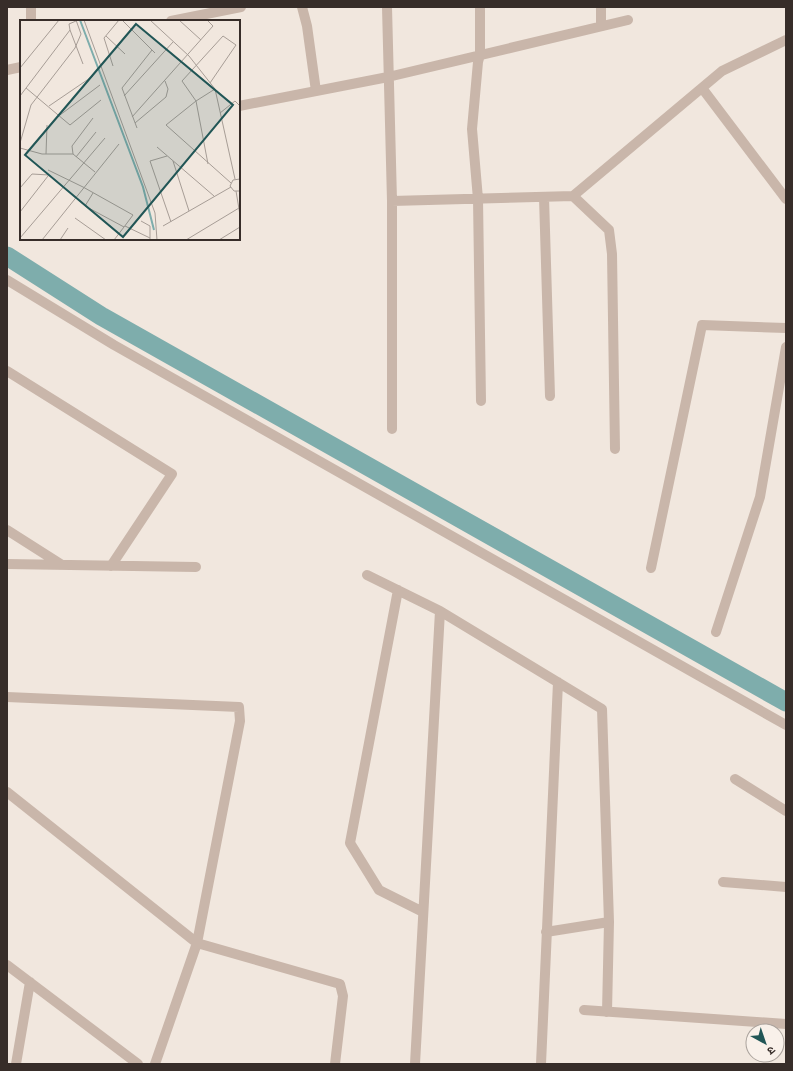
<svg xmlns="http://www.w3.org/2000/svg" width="793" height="1071" font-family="Jost,'Noto Sans Devanagari',sans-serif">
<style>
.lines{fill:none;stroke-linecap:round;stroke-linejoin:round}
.canal{stroke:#7eadac;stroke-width:19}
.minor{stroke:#c9b6aa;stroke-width:10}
.inset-river{fill:none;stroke:#7eadac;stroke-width:2}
.inset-road{fill:none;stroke:#a79d96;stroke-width:1}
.view{fill:#215656;fill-opacity:0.15;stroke:#215656;stroke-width:2}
.inset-edge{fill:none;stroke:#372d29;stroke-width:2}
</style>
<rect width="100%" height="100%" fill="#f1e7de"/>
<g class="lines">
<path class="canal" d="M 7,256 L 101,316 L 786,702"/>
<path class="minor" d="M 302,7 L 307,26 L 316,91
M 387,7 L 392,201 L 392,429
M 480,7 L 480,55 L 478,62 L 472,129 L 478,199 L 481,401
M 31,21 L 31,7
M 171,21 L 241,7
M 601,26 L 601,7
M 7,70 L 21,67
M 702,88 L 786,199
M 239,106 L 388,77 L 628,20
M 573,196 L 609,230 L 612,254 L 615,449
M 544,197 L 550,396
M 392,201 L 573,196 L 722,71 L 786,40
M 7,280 L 114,345 L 786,725
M 7,371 L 172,474 L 111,566
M 7,530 L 62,565
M 7,564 L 196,567
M 651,568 L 702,325 L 786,328
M 367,575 L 440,611 L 602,709 L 609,922 L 607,1012
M 398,590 L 350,843 L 379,890 L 423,912
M 716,632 L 760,497 L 786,347
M 7,697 L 239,707 L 240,721 L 197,943 L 155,1064
M 735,779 L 786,811
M 7,792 L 197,943 L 340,984 L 343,996 L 335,1064
M 723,882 L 786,887
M 546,932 L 609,922
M 7,965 L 138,1064
M 584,1010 L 786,1024
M 16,1064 L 30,982
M 415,1064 L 440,611
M 541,1064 L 558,682"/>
</g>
<g transform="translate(20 20)">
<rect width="220" height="220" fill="#f1e7de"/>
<path class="inset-river" d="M 60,0 L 123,167 L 134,210"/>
<path class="inset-road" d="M 64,0 L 135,193 L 137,220M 102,0 L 135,33M 130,0 L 169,36 L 195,69 L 215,159M 159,0 L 181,20M 50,10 L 63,44M 86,16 L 105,34M 93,46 L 84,18 L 99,0M 0,48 L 39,0M 6,68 L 50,105 L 81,80M 195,69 L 176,81 L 146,105 L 211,163M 0,76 L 50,10 L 49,4 L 56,1M 104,76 L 153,22M 29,86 L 73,56M 200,93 L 215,81 L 220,86M 40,95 L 80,65M 112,97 L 193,6 L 187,0M 115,103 L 146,77 L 148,69 L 145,61M 117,108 L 102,68 L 132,30M 0,123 L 11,85 L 55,28 L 61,14 L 56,0M 137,127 L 194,176M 0,128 L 22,134 L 53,134 L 75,152M 26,134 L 27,105M 53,134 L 52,126 L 73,98M 147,136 L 130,141 L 151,202M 56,137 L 76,112M 153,141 L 169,191M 188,144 L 176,81 L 162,61 L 203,16 L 216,25 L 190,63M 28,150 L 63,167 L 113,195 L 104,207 L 65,186 L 73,173M 220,159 L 213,160 L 210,166 L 214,171 L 220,171M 0,168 L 12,154 L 29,155M 216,171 L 220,195M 0,192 L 28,156M 55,198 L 86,220M 121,201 L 130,206 L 130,219M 105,206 L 130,218M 143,206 L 211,167M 0,218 L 85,118M 22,220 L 99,124M 40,220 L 48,208M 94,220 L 104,207M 166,220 L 219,188M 199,220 L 220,207"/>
<path class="view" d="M 116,4 L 213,85 L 103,217 L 5,135 Z"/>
<rect width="220" height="220" class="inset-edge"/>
</g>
<rect width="793" height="1071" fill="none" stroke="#372d29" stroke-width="16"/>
<g transform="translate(765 1043) rotate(140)"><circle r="19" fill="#f9f1ea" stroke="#aba39d"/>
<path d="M0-3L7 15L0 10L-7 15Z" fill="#215656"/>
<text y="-6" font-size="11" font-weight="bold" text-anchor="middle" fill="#372d29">उ</text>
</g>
</svg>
